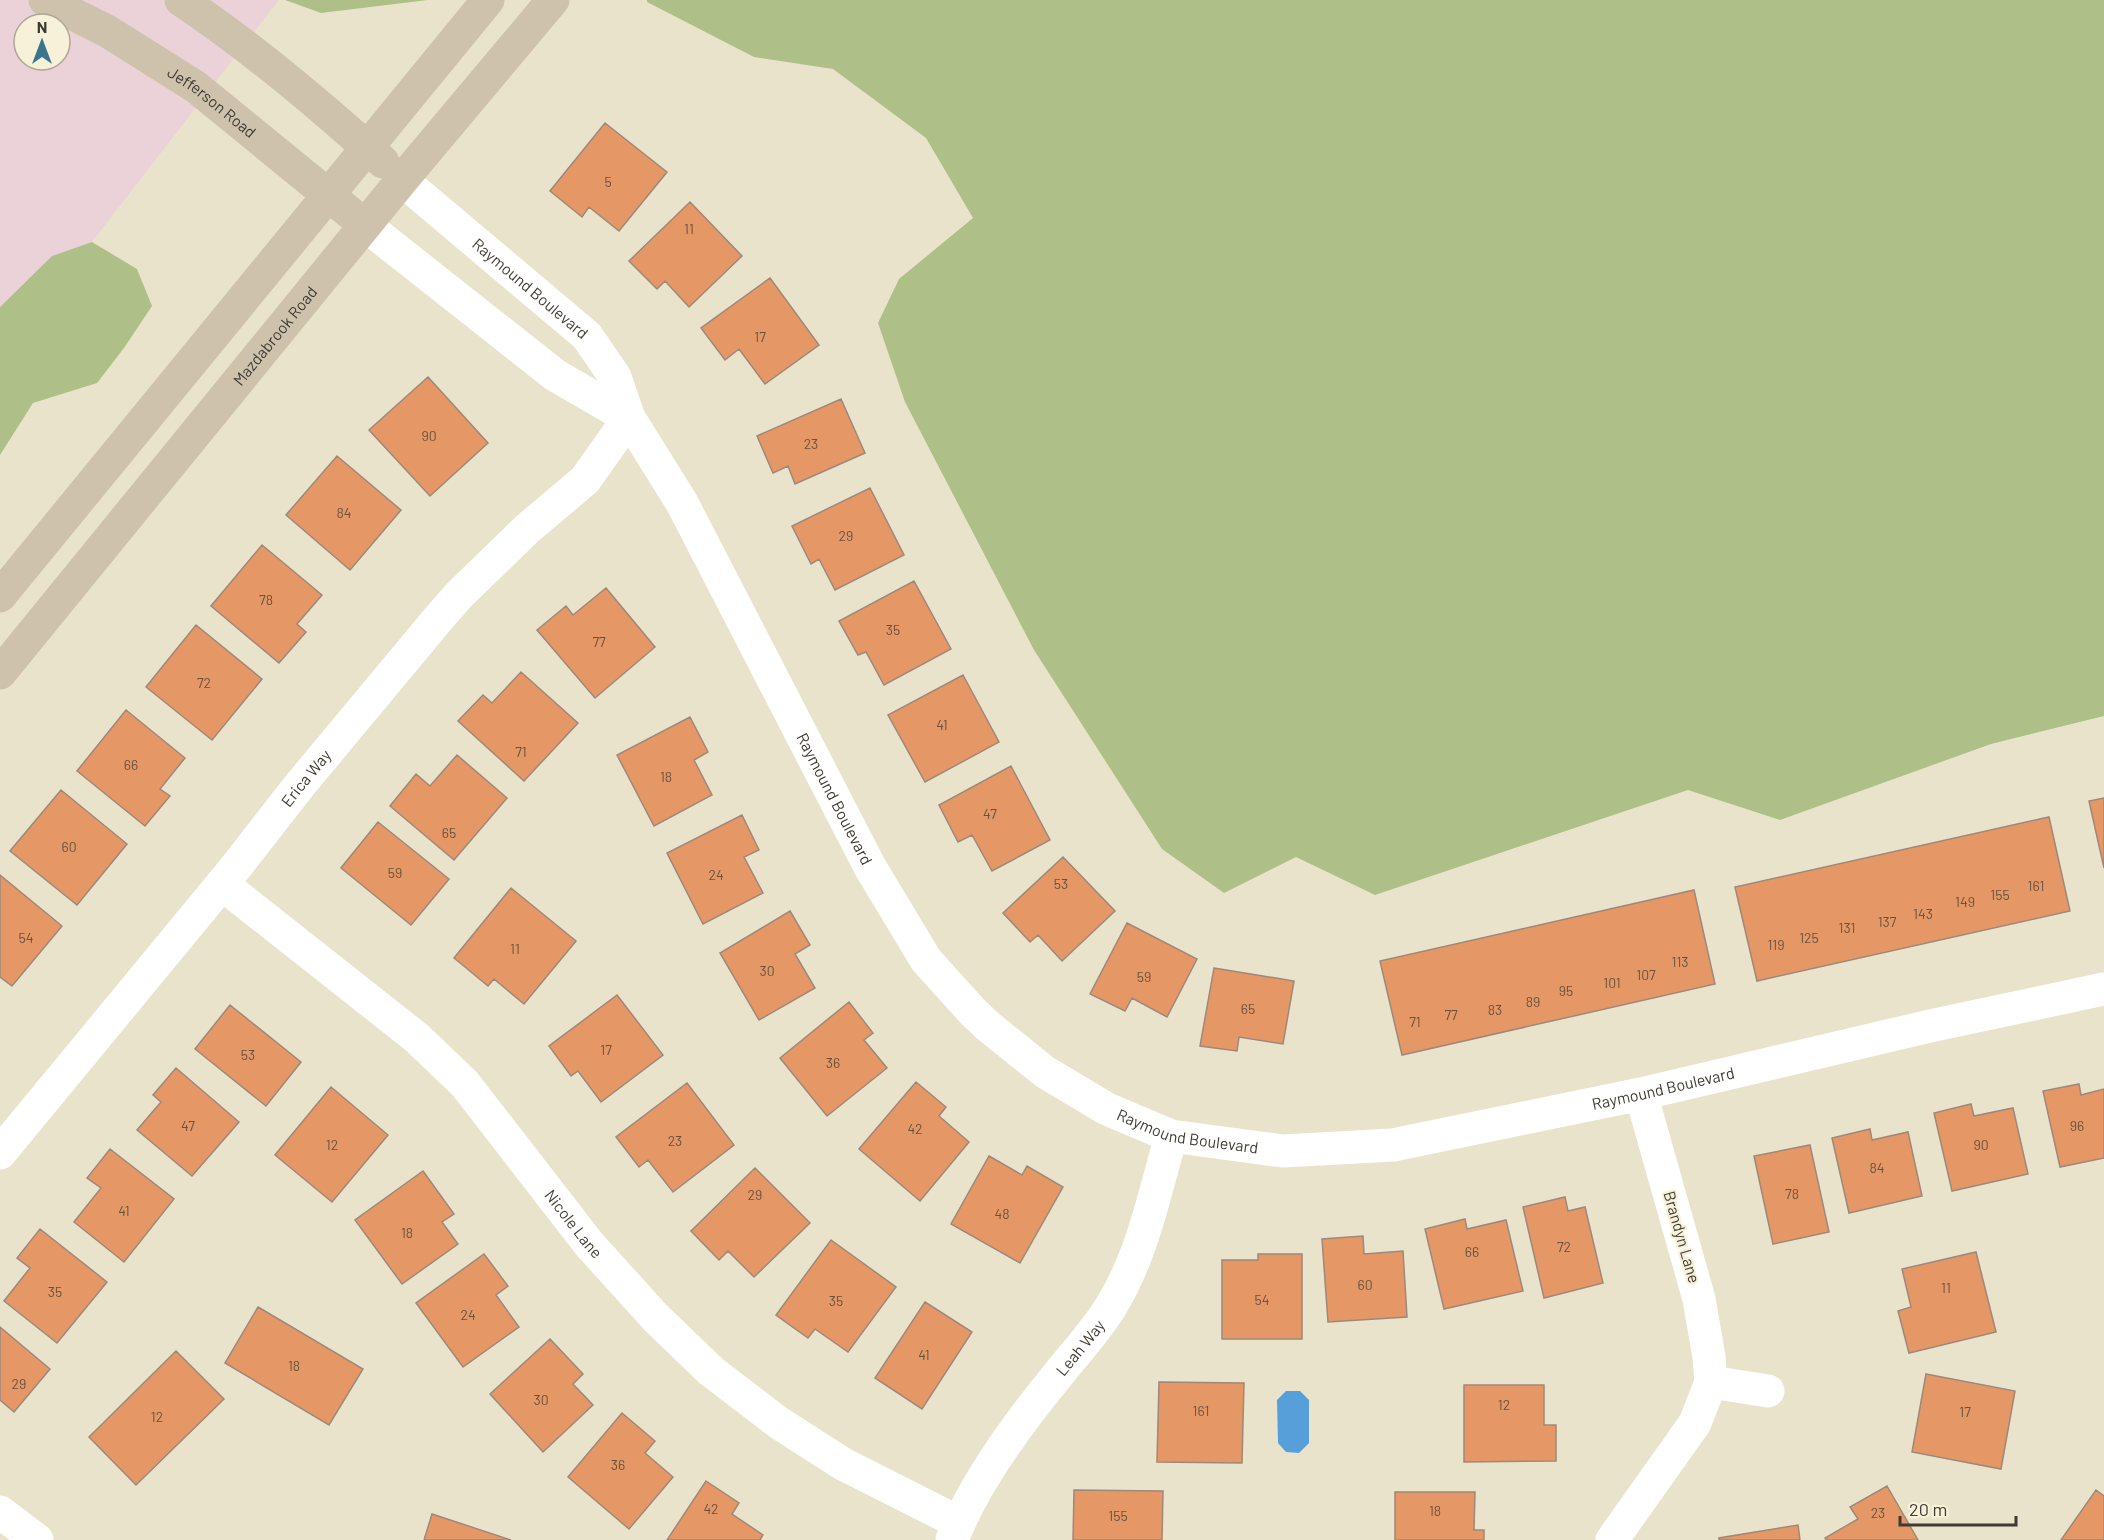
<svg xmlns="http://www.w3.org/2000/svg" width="2104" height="1540" font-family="Barlow,sans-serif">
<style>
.commercial{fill:#ebd2d9;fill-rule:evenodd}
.green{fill:#aec087}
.water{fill:#569fd9}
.building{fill:#e59866;stroke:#9d887b;stroke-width:1.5}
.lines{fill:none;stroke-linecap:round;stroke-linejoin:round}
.street{stroke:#fff;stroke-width:33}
.secondary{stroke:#cec2ad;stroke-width:33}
.labels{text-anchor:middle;stroke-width:4.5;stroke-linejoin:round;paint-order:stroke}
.number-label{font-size:14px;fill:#68523f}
.street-label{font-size:16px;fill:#3e3b32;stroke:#f7f1d9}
</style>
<rect width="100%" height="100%" fill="#eae3cc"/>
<path class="commercial" d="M 0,0 L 279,0 L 92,242 L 52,256 L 0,307 ZM 24,24 L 60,24 L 60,60 L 24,60 Z"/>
<path class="green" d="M 285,0 L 428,0 L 321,13 Z
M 647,0 L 2104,0 L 2104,716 L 1991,744 L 1780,820 L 1688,790 L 1375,895 L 1296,857 L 1224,893 L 1162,849 L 1034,650 L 905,402 L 878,323 L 899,279 L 973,218 L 926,138 L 833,69 L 754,57 L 647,2 Z
M 92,242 L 137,269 L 152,306 L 124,348 L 97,383 L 33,403 L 0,455 L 0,307 L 52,256 Z"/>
<path class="water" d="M 1286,1391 L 1300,1391 L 1309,1400 L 1309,1443 L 1299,1453 L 1286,1452 L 1278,1443 L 1277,1400 Z"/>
<path class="building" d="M 605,123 L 667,172 L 619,231 L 589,207 L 582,217 L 550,191 Z
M 690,202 L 742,256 L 689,307 L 665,281 L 657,289 L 629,261 Z
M 770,278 L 819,345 L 765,384 L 739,349 L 725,360 L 701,328 Z
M 428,377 L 488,443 L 430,496 L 369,430 Z
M 841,399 L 865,453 L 795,484 L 788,466 L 773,473 L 757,436 Z
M 337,456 L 401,510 L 350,570 L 286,515 Z
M 870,488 L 904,555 L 835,590 L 819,559 L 811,564 L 792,526 Z
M 262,545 L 322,595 L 297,624 L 306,632 L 279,663 L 211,606 Z
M 914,581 L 951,649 L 884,685 L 866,652 L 858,655 L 839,621 Z
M 606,588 L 655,647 L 595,698 L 537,630 L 566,606 L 573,615 Z
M 196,625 L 262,679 L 212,740 L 146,687 Z
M 521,672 L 578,723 L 524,781 L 458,721 L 483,695 L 492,703 Z
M 963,675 L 999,742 L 925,782 L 888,715 Z
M 126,710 L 185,758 L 160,789 L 170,796 L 145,826 L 77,771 Z
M 690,717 L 708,752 L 694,760 L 712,795 L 654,826 L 617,755 Z
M 457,755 L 507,798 L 454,860 L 390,806 L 416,774 L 430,786 Z
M 1011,766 L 1050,840 L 992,871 L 972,835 L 958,842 L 939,805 Z
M 61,790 L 127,844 L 77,905 L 10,851 Z
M 2104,798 L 2104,868 L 2089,801 Z
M 742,815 L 759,850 L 744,857 L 763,893 L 703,924 L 667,853 Z
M 2049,817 L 2070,911 L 1757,981 L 1735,887 Z
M 378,822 L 449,879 L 411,925 L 341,868 Z
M 1063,857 L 1115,911 L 1062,961 L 1038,935 L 1030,942 L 1003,913 Z
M 0,875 L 62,926 L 12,986 L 0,977 Z
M 511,888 L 576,941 L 524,1004 L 494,979 L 488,986 L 454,958 Z
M 1694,890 L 1715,984 L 1402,1055 L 1380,961 Z
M 790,911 L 810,945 L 795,954 L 815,988 L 759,1020 L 720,953 Z
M 1127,923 L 1197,959 L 1167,1017 L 1132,998 L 1125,1011 L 1090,994 Z
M 1214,968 L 1294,981 L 1283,1044 L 1239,1037 L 1237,1051 L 1200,1046 Z
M 617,995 L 663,1055 L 601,1102 L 578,1071 L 571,1076 L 549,1046 Z
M 849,1002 L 873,1033 L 864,1040 L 887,1068 L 827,1116 L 780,1058 Z
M 230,1005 L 301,1062 L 266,1106 L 195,1049 Z
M 176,1068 L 239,1122 L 192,1176 L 137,1130 L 161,1102 L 153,1095 Z
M 916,1082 L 946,1107 L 939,1116 L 969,1142 L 920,1201 L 859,1149 Z
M 687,1083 L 734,1145 L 673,1192 L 648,1160 L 639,1167 L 616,1137 Z
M 2079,1084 L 2081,1095 L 2104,1089 L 2104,1158 L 2060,1167 L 2043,1091 Z
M 331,1087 L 388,1135 L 332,1202 L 275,1155 Z
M 1971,1104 L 1974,1116 L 2013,1108 L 2028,1174 L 1952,1191 L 1934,1113 Z
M 1870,1129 L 1872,1140 L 1908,1132 L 1922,1196 L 1849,1213 L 1832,1138 Z
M 1810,1145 L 1829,1232 L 1773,1244 L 1754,1156 Z
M 110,1149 L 174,1199 L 124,1262 L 74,1222 L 101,1188 L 87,1178 Z
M 989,1156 L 1022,1175 L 1027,1166 L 1063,1187 L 1020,1263 L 951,1224 Z
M 755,1168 L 810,1223 L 754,1277 L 728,1251 L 719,1260 L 691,1231 Z
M 423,1171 L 454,1214 L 442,1222 L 458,1244 L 402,1284 L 355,1220 Z
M 1565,1197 L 1568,1211 L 1585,1207 L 1603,1283 L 1544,1298 L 1523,1207 Z
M 1465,1219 L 1467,1229 L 1506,1220 L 1523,1291 L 1444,1309 L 1425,1229 Z
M 40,1229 L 107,1282 L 57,1343 L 4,1301 L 30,1268 L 17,1258 Z
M 1363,1236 L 1364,1254 L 1403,1251 L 1407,1317 L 1328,1322 L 1322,1239 Z
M 831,1240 L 896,1287 L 848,1352 L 815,1329 L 808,1338 L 776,1315 Z
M 1976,1252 L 1996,1332 L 1909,1353 L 1898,1311 L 1911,1307 L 1902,1269 Z
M 484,1254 L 508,1286 L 496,1295 L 519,1327 L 463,1367 L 416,1303 Z
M 1258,1254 L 1302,1254 L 1302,1339 L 1222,1339 L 1222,1260 L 1258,1260 Z
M 925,1302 L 972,1332 L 922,1409 L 875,1378 Z
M 258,1307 L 363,1369 L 329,1425 L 225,1363 Z
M 0,1327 L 50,1369 L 14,1412 L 0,1400 Z
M 550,1339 L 583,1374 L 573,1384 L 593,1405 L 543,1452 L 490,1394 Z
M 176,1351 L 224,1399 L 136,1485 L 89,1437 Z
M 1926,1374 L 2015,1391 L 2001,1469 L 1912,1452 Z
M 1159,1382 L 1244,1383 L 1242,1463 L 1157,1462 Z
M 1464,1385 L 1544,1385 L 1544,1425 L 1556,1425 L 1556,1461 L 1464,1462 Z
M 622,1413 L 655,1441 L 645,1453 L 673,1477 L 629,1529 L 568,1477 Z
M 706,1481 L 739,1503 L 732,1514 L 763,1535 L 760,1540 L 667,1540 Z
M 1887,1486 L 1918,1540 L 1826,1540 L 1825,1538 L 1858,1519 L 1850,1507 Z
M 1074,1490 L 1163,1491 L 1162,1540 L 1073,1540 Z
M 2096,1490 L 2104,1496 L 2104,1540 L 2061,1540 Z
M 1395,1492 L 1475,1492 L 1474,1530 L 1484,1530 L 1484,1540 L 1395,1540 Z
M 432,1514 L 511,1540 L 424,1540 Z
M 1798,1525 L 1800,1540 L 1719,1540 L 1719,1538 Z"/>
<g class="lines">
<g class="street">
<path id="s1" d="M 402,180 L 587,336 L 615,377 L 629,418 L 682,503 L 870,867 L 926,960 L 973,1012 L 989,1027 L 1045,1072 L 1107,1109 L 1171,1136 L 1283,1151 L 1393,1145 L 1641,1094 L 1930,1026 L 2104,989"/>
<path d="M 365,225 L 555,375 L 629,418"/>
<path id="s2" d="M 222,884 L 417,1038 L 465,1084 L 589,1244 L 655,1317 L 711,1371 L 779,1423 L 843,1464 L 958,1522"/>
<path id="s3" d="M 0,1153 L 235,868 L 299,786 L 438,619 L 459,595 L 527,529 L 585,480 L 629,418"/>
<path d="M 1711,1382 L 1768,1391"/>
<path d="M 0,1512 L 37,1540"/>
<path id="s4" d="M 952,1540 C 973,1485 1020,1421 1057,1376 C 1076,1352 1098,1329 1113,1303 C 1143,1253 1155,1192 1171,1136"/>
<path d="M 1612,1540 L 1695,1423 L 1711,1382 L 1709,1357 L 1699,1299 L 1641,1094"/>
</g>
<g class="secondary">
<path id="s5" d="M 45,0 L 107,31 L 196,87 L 365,225"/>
<path d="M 181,0 C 253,48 319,104 383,162"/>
<path d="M 0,596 L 488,0"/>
<path id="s6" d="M 0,673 L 402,180 L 553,0"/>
</g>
</g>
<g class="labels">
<g class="number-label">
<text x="608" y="187">5</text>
<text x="689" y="234">11</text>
<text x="760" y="342">17</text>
<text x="429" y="441">90</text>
<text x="811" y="449">23</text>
<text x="344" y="518">84</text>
<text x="846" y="541">29</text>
<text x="266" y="605">78</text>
<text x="893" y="635">35</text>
<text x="599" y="647">77</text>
<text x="204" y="688">72</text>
<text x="942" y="730">41</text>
<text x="521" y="757">71</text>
<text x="131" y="770">66</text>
<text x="666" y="782">18</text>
<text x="990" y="819">47</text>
<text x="449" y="838">65</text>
<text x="69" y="852">60</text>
<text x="395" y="878">59</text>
<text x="716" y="880">24</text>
<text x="1061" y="889">53</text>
<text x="2036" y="891">161</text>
<text x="2000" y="900">155</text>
<text x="1965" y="907">149</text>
<text x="1923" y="919">143</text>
<text x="1887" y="927">137</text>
<text x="1847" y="933">131</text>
<text x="26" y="943">54</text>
<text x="1809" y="943">125</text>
<text x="1776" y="950">119</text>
<text x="515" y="954">11</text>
<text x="1680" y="967">113</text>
<text x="767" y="976">30</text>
<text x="1646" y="980">107</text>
<text x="1144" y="982">59</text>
<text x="1612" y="988">101</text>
<text x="1566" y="996">95</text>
<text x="1533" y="1007">89</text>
<text x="1248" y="1014">65</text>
<text x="1495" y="1015">83</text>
<text x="1451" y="1020">77</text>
<text x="1415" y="1027">71</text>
<text x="606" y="1055">17</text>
<text x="248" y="1060">53</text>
<text x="833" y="1068">36</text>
<text x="188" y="1131">47</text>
<text x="2077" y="1131">96</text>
<text x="915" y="1134">42</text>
<text x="675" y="1146">23</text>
<text x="332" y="1150">12</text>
<text x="1981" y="1150">90</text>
<text x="1877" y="1173">84</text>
<text x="1792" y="1199">78</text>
<text x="755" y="1200">29</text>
<text x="124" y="1216">41</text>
<text x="1002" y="1219">48</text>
<text x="407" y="1238">18</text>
<text x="1564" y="1252">72</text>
<text x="1472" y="1257">66</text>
<text x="1365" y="1290">60</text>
<text x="1946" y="1293">11</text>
<text x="55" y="1297">35</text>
<text x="1262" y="1305">54</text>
<text x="836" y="1306">35</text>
<text x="468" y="1320">24</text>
<text x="924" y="1360">41</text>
<text x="294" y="1371">18</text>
<text x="19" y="1389">29</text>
<text x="541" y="1405">30</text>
<text x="1504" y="1410">12</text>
<text x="1201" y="1416">161</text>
<text x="1965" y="1417">17</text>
<text x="157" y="1422">12</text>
<text x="618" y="1470">36</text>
<text x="711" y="1514">42</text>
<text x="1435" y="1516">18</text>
<text x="1878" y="1518">23</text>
<text x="1118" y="1521">155</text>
</g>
<g class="street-label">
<text dy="6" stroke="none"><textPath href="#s5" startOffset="196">Jefferson Road</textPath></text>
<text dy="6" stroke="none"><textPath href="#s1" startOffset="168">Raymound Boulevard</textPath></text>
<text dy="6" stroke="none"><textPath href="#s6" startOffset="435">Mazdabrook Road</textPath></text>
<text dy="6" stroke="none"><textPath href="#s3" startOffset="484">Erica Way</textPath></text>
<text dy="6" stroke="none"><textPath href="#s1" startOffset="768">Raymound Boulevard</textPath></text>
<text dy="6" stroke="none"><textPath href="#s1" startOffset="1758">Raymound Boulevard</textPath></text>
<text dy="6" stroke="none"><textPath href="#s1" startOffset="1274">Raymound Boulevard</textPath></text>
<text dy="6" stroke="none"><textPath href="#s2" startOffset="492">Nicole Lane</textPath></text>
<text transform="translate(1682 1237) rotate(74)" y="6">Brandyn Lane</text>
<text dy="6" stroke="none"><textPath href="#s4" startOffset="232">Leah Way</textPath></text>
</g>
</g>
<g transform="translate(42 42)"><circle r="28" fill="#f7f1d9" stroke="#ada896" stroke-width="1.5"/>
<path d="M0-4.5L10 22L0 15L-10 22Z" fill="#3a748d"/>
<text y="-9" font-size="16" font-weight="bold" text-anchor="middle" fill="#3e3b32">N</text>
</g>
<path d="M1900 1516v9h116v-9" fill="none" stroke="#3e3b32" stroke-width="3"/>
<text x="1909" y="1516" font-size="18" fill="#3e3b32" stroke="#f7f1d9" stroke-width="4.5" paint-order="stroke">20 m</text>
</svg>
